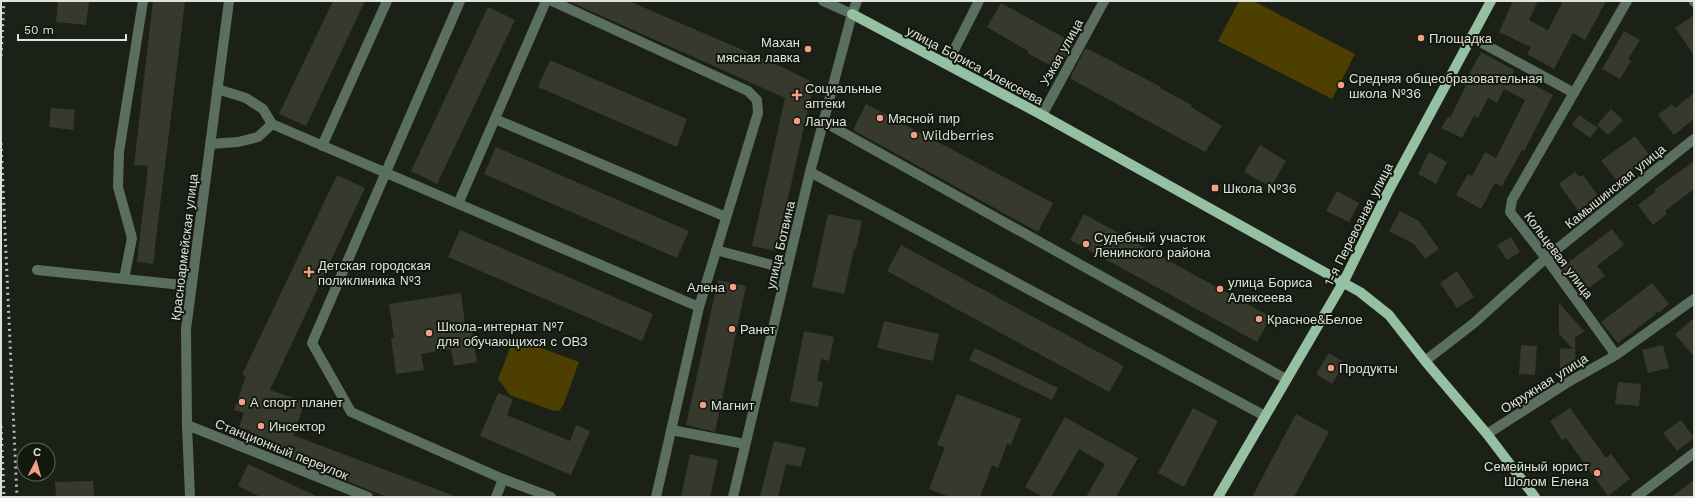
<svg xmlns="http://www.w3.org/2000/svg" width="1695" height="498" font-family="'Work Sans',sans-serif">
<style>
.green{fill:#4c3f00}
.building{fill:#37392d}
.lines{fill:none;stroke-linecap:round;stroke-linejoin:round}
.minor{stroke:#5a6f60;stroke-width:10}
.major{stroke:#95c1a2;stroke-width:10}
.rail{stroke:#b9beb7;stroke-width:3;stroke-dasharray:2 4;stroke-linecap:butt}
.poi-dot{fill:#f39f84;stroke:#12180e;stroke-width:1.5}
.labels{text-anchor:middle;stroke-width:4;stroke-linejoin:round;paint-order:stroke}
.poi-label{font-size:13px;fill:#dee3dc;stroke:#12180e;text-anchor:start}
.street-label{font-size:13px;fill:#dee3dc;stroke:#12180e}
</style>
<rect width="100%" height="100%" fill="#1b2117"/>
<path class="green" d="M 1239,1 L 1253,1 L 1355,54 L 1332,99 L 1218,41 Z
M 514,338 L 579,362 L 564,404 L 560,410 L 554,411 L 510,395 L 498,379 Z"/>
<path class="building" d="M 58,1 L 89,1 L 86,25 L 56,22 Z
M 153,1 L 185,1 L 153,264 L 137,262 L 148,166 L 134,165 Z
M 333,1 L 365,1 L 306,126 L 279,114 Z
M 568,1 L 629,1 L 782,67 L 814,83 L 776,251 L 752,246 L 785,98 Z
M 1513,1 L 1538,1 L 1529,20 L 1548,30 L 1563,1 L 1606,1 L 1585,40 L 1573,33 L 1554,69 L 1527,54 L 1531,47 L 1499,32 Z
M 1001,3 L 1074,43 L 1059,70 L 1027,53 L 1028,51 L 987,27 Z
M 488,7 L 515,20 L 437,184 L 411,171 Z
M 1694,15 L 1694,55 L 1675,28 Z
M 1624,31 L 1640,40 L 1628,59 L 1631,61 L 1620,79 L 1602,69 Z
M 1085,49 L 1088,49 L 1161,87 L 1160,88 L 1192,105 L 1191,107 L 1222,126 L 1205,152 L 1071,79 L 1071,76 Z
M 1481,52 L 1514,70 L 1513,74 L 1553,95 L 1524,151 L 1522,150 L 1502,186 L 1495,183 L 1481,209 L 1456,195 L 1468,174 L 1472,176 L 1485,152 L 1496,158 L 1525,100 L 1504,89 L 1497,103 L 1488,98 L 1478,118 L 1474,116 L 1462,138 L 1441,128 L 1448,117 L 1450,118 L 1466,86 L 1463,85 Z
M 550,60 L 687,119 L 677,147 L 538,87 Z
M 1694,93 L 1694,119 L 1674,135 L 1658,115 L 1672,104 L 1675,108 Z
M 866,104 L 1053,203 L 1038,232 L 853,130 Z
M 51,108 L 75,110 L 73,130 L 49,127 Z
M 1611,109 L 1623,120 L 1608,135 L 1597,125 Z
M 1579,115 L 1598,128 L 1590,138 L 1572,125 Z
M 1635,136 L 1651,157 L 1618,182 L 1601,161 Z
M 1260,145 L 1286,161 L 1271,187 L 1244,172 Z
M 496,147 L 689,231 L 677,258 L 484,174 Z
M 1429,152 L 1447,162 L 1436,184 L 1418,174 Z
M 1694,161 L 1694,189 L 1665,211 L 1667,214 L 1653,225 L 1638,205 L 1655,192 L 1654,190 Z
M 1575,172 L 1579,177 L 1583,175 L 1599,197 L 1579,212 L 1559,184 Z
M 337,175 L 365,188 L 270,390 L 305,402 L 293,435 L 457,497 L 387,497 L 247,442 L 250,431 L 239,427 L 244,413 L 234,410 L 246,376 L 242,375 Z
M 1337,191 L 1359,203 L 1349,222 L 1326,211 Z
M 1400,211 L 1419,221 L 1439,249 L 1425,259 L 1414,244 L 1389,231 Z
M 828,214 L 862,221 L 856,249 L 854,249 L 844,294 L 812,287 Z
M 1084,214 L 1271,317 L 1257,342 L 1070,240 Z
M 1612,229 L 1624,245 L 1597,266 L 1605,276 L 1580,294 L 1561,268 Z
M 460,230 L 653,314 L 642,341 L 448,257 Z
M 1511,237 L 1520,252 L 1507,260 L 1497,245 Z
M 901,245 L 1124,366 L 1109,392 L 887,271 Z
M 1457,271 L 1474,297 L 1457,308 L 1440,283 Z
M 718,280 L 746,286 L 715,432 L 686,425 Z
M 1652,283 L 1669,304 L 1658,313 L 1655,310 L 1656,314 L 1618,343 L 1601,322 Z
M 461,293 L 466,332 L 472,331 L 477,362 L 454,366 L 451,349 L 421,354 L 424,370 L 396,374 L 391,339 L 394,338 L 389,304 Z
M 1559,303 L 1584,331 L 1575,338 L 1576,370 L 1571,373 L 1560,374 L 1560,348 L 1573,349 L 1559,334 Z
M 1694,318 L 1694,357 L 1675,334 Z
M 884,321 L 939,334 L 933,361 L 877,348 Z
M 804,331 L 834,337 L 829,361 L 821,359 L 817,381 L 823,382 L 818,407 L 790,401 Z
M 1521,345 L 1537,346 L 1535,375 L 1519,374 Z
M 1663,345 L 1669,368 L 1648,373 L 1642,350 Z
M 975,348 L 1058,388 L 1052,400 L 969,360 Z
M 1329,353 L 1345,363 L 1332,384 L 1316,374 Z
M 1618,382 L 1641,384 L 1639,406 L 1615,404 Z
M 498,393 L 513,399 L 507,415 L 570,441 L 576,425 L 590,431 L 571,475 L 480,436 Z
M 957,394 L 1021,419 L 1011,445 L 1007,444 L 998,468 L 992,465 L 980,497 L 950,497 L 929,489 L 945,447 L 937,445 Z
M 1193,408 L 1218,421 L 1184,487 L 1158,473 Z
M 1570,408 L 1606,458 L 1611,454 L 1630,479 L 1608,496 L 1566,438 L 1562,440 L 1550,421 Z
M 1296,414 L 1329,432 L 1294,497 L 1252,497 Z
M 1065,417 L 1138,458 L 1116,497 L 1086,497 L 1105,464 L 1079,449 L 1051,497 L 1043,497 L 1025,487 Z
M 1681,420 L 1694,438 L 1677,451 L 1663,433 Z
M 774,441 L 806,448 L 801,467 L 786,464 L 778,497 L 760,497 Z
M 690,454 L 718,460 L 710,497 L 681,497 Z
M 248,464 L 318,497 L 261,497 L 238,486 Z
M 1694,480 L 1694,497 L 1671,497 Z
M 93,481 L 94,497 L 56,497 L 55,482 Z"/>
<g class="lines">
<path class="minor" d="M 460,1 L 312,343 L 351,412 L 503,479 L 551,497
M 552,1 L 748,91 L 757,100 L 758,113 L 699,307 L 656,497
M 823,1 L 852,14
M 1627,1 L 1512,200 L 1510,212 L 1546,258 L 1616,355 L 1694,299
M 1694,1 L 1694,2
M 1471,37 L 1574,93
M 947,64 L 979,1
M 217,89 L 246,98 L 263,109 L 272,124 L 699,307
M 1042,115 L 1104,1
M 495,119 L 726,217
M 824,122 L 1286,379
M 210,144 L 238,142 L 258,137 L 272,124
M 322,146 L 387,1
M 810,172 L 1265,416
M 458,204 L 546,1
M 716,250 L 787,269
M 37,270 L 192,286
M 124,279 L 132,238 L 118,187 L 119,152 L 143,1
M 1425,361 L 1474,323 L 1546,258 L 1694,139
M 187,425 L 368,497
M 671,430 L 745,444
M 1487,434 L 1565,384 L 1616,355
M 190,497 L 187,425 L 186,329 L 229,1
M 496,497 L 503,479
M 733,497 L 810,172 L 852,14 L 857,1
M 1636,497 L 1694,453"/>
<path class="major" d="M 852,14 L 1042,115 L 1360,292 L 1389,315 L 1425,361 L 1487,434 L 1535,497
M 1218,497 L 1344,281 L 1387,194 L 1491,1"/>
<path class="rail" d="M 1,56 L 4,1
M 1,143 L 17,497
M 1,426 L 4,497"/>
</g>
<g class="poi-dot">
<circle cx="1421" cy="38" r="4"/>
<circle cx="808" cy="49" r="4"/>
<circle cx="1341" cy="85" r="4"/>
<path d="M795 89h4v4h4v4h-4v4h-4v-4h-4v-4h4z"/>
<circle cx="880" cy="118" r="4"/>
<circle cx="797" cy="121" r="4"/>
<circle cx="914" cy="135" r="4"/>
<rect x="1211" y="184" width="8" height="8" rx="2"/>
<circle cx="1086" cy="244" r="4"/>
<path d="M307 266h4v4h4v4h-4v4h-4v-4h-4v-4h4z"/>
<circle cx="733" cy="287" r="4"/>
<circle cx="1220" cy="289" r="4"/>
<circle cx="1259" cy="319" r="4"/>
<circle cx="732" cy="329" r="4"/>
<circle cx="429" cy="333" r="4"/>
<circle cx="1331" cy="368" r="4"/>
<circle cx="242" cy="402" r="4"/>
<circle cx="703" cy="405" r="4"/>
<circle cx="261" cy="426" r="4"/>
<circle cx="1597" cy="473" r="4"/>
</g>
<g class="labels">
<g class="poi-label">
<text x="1429" y="43">Площадка</text>
<text x="800" y="47" text-anchor="end">Махан<tspan x="800" dy="15">мясная лавка</tspan></text>
<text x="1349" y="83">Средняя общеобразовательная<tspan x="1349" dy="15">школа №36</tspan></text>
<text x="805" y="93">Социальные<tspan x="805" dy="15">аптеки</tspan></text>
<text x="888" y="123">Мясной пир</text>
<text x="805" y="126">Лагуна</text>
<text x="922" y="140">Wildberries</text>
<text x="1223" y="193">Школа №36</text>
<text x="1094" y="242">Судебный участок<tspan x="1094" dy="15">Ленинского района</tspan></text>
<text x="318" y="270">Детская городская<tspan x="318" dy="15">поликлиника №3</tspan></text>
<text x="1228" y="287">улица Бориса<tspan x="1228" dy="15">Алексеева</tspan></text>
<text x="725" y="292" text-anchor="end">Алена</text>
<text x="1267" y="324">Красное&amp;Белое</text>
<text x="437" y="331">Школа-интернат №7<tspan x="437" dy="15">для обучающихся с ОВЗ</tspan></text>
<text x="740" y="334">Ранет</text>
<text x="1339" y="373">Продукты</text>
<text x="250" y="407">А спорт планет</text>
<text x="711" y="410">Магнит</text>
<text x="269" y="431">Инсектор</text>
<text x="1589" y="471" text-anchor="end">Семейный юрист<tspan x="1589" dy="15">Шолом Елена</tspan></text>
</g>
<g class="street-label">
<text transform="translate(1061 52) rotate(-61)" y="5">Узкая улица</text>
<text transform="translate(975 65) rotate(28)" y="5">улица Бориса Алексеева</text>
<text transform="translate(1615 186) rotate(-39)" y="5">Камышинская улица</text>
<text transform="translate(1358 224) rotate(-63)" y="5">1-я Перевозная улица</text>
<text transform="translate(780 245) rotate(-77)" y="5">улица Ботвина</text>
<text transform="translate(184 247) rotate(-83)" y="5">Красноармейская улица</text>
<text transform="translate(1559 255) rotate(53)" y="5">Кольцевая улица</text>
<text transform="translate(1544 383) rotate(-32)" y="5">Окружная улица</text>
<text transform="translate(282 449) rotate(22)" y="5">Станционный переулок</text>
</g>
</g>
<rect width="1695" height="498" fill="none" stroke="#dee3dc" stroke-width="4"/>
<g transform="translate(36 462) rotate(6)"><circle r="19" fill="#12180e" stroke="#646960"/>
<path d="M0-3L7 15L0 10L-7 15Z" fill="#f39f84"/>
<text y="-6" font-size="11" font-weight="bold" text-anchor="middle" fill="#dee3dc">С</text>
</g>
<path d="M18 34v6h108v-6" fill="none" stroke="#dee3dc" stroke-width="2"/>
<text x="24" y="34" font-size="12" fill="#dee3dc" stroke="#12180e" stroke-width="3" paint-order="stroke">50 m</text>
</svg>
